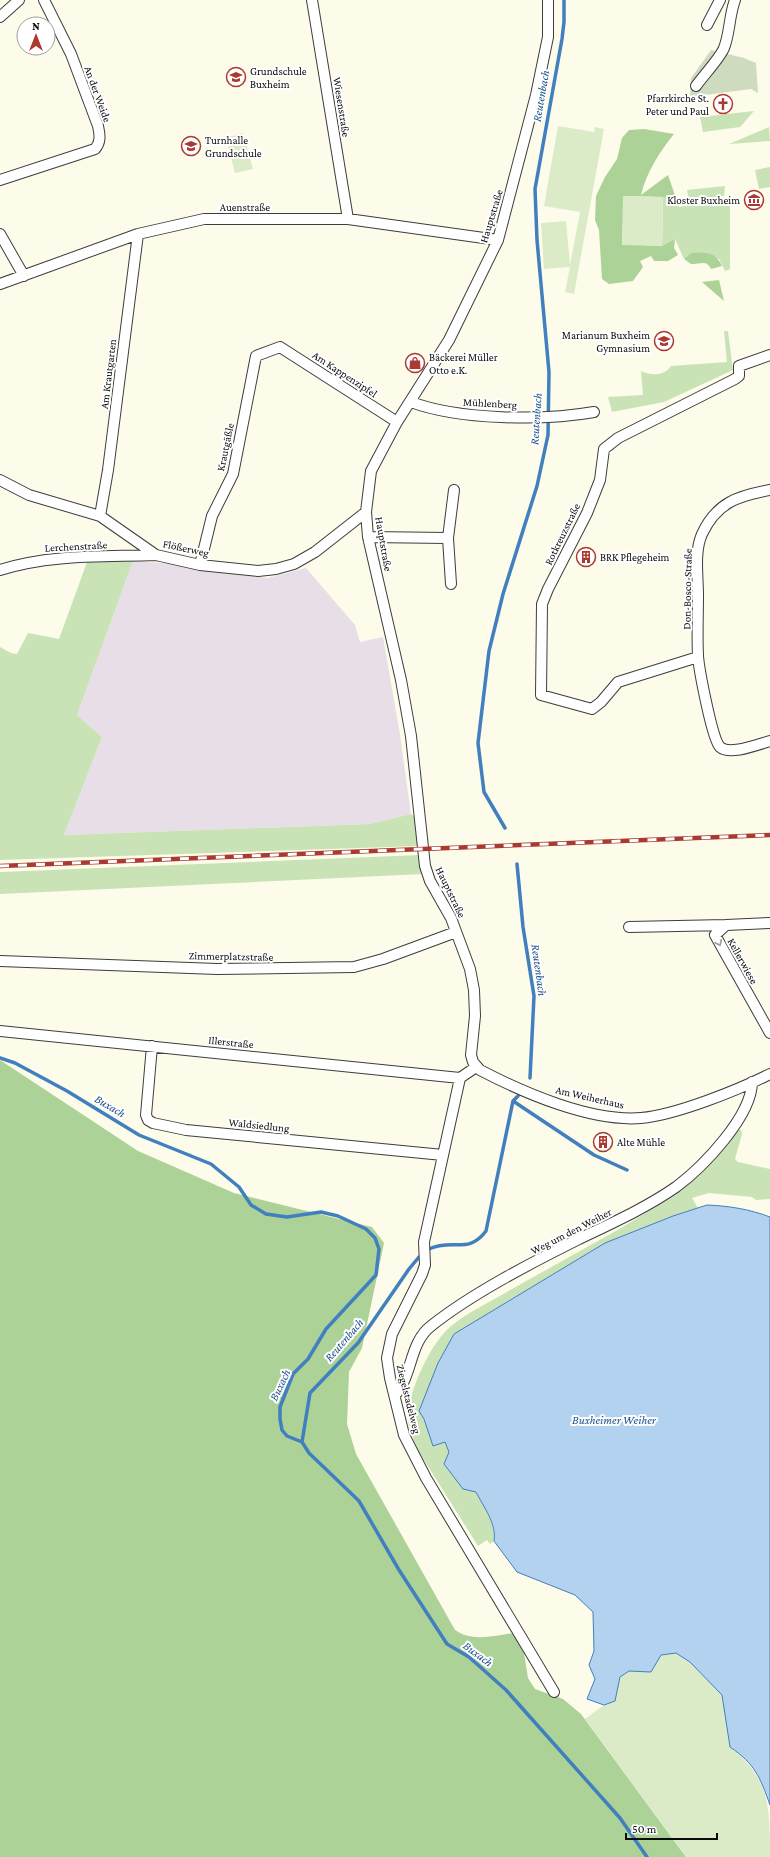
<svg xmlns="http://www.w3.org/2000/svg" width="770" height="1857" font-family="'Crimson Pro',serif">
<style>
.industrial{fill:#e8dee8}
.green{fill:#c9e3b7}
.forest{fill:#acd298}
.cemetery{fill:#cedbbe}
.pitch{fill:#dbebc8}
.water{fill:#b3d2ef;stroke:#417fbe}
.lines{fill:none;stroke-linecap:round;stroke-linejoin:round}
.stream{stroke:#417fbe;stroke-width:3.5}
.minor-casing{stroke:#3d3d3d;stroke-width:12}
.minor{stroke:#fff;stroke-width:10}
.rail-casing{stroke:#aa3931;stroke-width:4.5}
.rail{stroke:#fff;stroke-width:3;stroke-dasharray:9;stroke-linecap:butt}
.oneway{stroke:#9d9d9d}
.labels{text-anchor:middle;stroke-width:4;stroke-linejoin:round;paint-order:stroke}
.poi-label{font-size:11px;fill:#0a0a0a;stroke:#fff;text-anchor:start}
.street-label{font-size:11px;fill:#0a0a0a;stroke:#fff}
.water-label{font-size:12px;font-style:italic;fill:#21528d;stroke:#fff}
</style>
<rect width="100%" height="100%" fill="#fdfbe9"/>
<path class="industrial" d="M 133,561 L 175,564 L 204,570 L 268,578 L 306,568 L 355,625 L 360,642 L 383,637 L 400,735 L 411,814 L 369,824 L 64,835 L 102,737 L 77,715 Z"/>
<path class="green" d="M 754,111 L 740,127 L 703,132 L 700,117 Z
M 769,127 L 770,141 L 729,144 Z
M 770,167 L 770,187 L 759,189 L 755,170 Z
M 725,186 L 724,196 L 689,200 L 687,190 Z
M 663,197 L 679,207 L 730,198 L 730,269 L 725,271 L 719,259 L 691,253 L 684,259 L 675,239 L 662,246 Z
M 724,331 L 728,331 L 733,370 L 664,402 L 612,412 L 608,397 L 643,395 L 641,371 C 652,376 664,376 671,366 L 727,362 Z
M 133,561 L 77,715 L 102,737 L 64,835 L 369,824 L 411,814 L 415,817 L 419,846 L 0,860 L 0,647 L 11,653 L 17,654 L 28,633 L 59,639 L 87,562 Z
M 420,855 L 423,874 L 0,894 L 0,872 Z
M 738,1130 L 741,1130 L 742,1134 L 735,1159 L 738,1162 L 770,1169 L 770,1199 L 756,1200 L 752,1197 L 709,1193 L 692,1198 L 698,1208 L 673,1216 L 605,1243 L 490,1312 L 419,1411 L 424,1419 L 433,1445 L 445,1442 C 456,1468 498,1514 494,1541 L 490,1544 L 487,1540 L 478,1546 L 419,1452 C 415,1442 409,1431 408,1420 C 407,1395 427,1352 444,1333 C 452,1324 463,1317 473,1311 L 621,1228 L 674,1196 L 699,1175 Z"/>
<path class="forest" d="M 644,129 L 674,134 C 659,153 647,171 641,195 L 668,175 L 679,207 L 663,197 L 624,196 L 622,244 L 662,246 L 675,239 L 674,248 L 678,255 L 668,261 L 654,261 L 651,256 L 640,261 L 643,267 L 633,281 L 609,284 L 602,279 L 599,230 L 595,220 L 596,196 L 605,177 L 617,159 L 622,138 L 629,130 Z
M 691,253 C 705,252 716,252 722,266 L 711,269 C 706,259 700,265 691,264 L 684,259 Z
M 719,280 L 724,301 L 702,282 Z
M 0,1060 L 138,1151 L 234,1193 L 372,1227 L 384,1243 L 362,1348 L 349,1372 L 347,1424 L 356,1454 L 455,1630 C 472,1642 493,1636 513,1633 L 524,1653 L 528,1678 L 535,1689 L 563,1699 L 581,1714 L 686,1857 L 0,1857 Z"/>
<path class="cemetery" d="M 711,50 L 744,58 L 756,63 L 758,93 L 751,89 L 690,97 L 691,78 Z"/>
<path class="pitch" d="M 558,126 L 594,132 L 595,127 L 604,129 L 574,294 L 565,292 L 570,267 L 544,269 L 541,223 L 566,221 L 570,265 L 580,212 L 544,206 Z
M 243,133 L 253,169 L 235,173 L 226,138 Z
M 623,196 L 663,197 L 662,246 L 622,245 Z
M 676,1653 L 690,1662 L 722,1695 L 730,1747 C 770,1778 770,1808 770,1857 L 686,1857 L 585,1719 L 604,1705 L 615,1700 L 620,1677 L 629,1671 L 651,1672 L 661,1655 Z"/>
<path class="water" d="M 707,1205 C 729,1206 749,1209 770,1217 L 770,1805 C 760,1777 755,1764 730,1747 L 722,1695 L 690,1662 L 676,1653 L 661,1655 L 651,1672 L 629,1671 L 620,1677 L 615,1701 L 604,1705 L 587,1699 L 595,1679 L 589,1665 L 594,1651 L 593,1612 L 575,1595 L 517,1572 L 494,1541 C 497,1524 483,1506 476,1492 L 463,1489 L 444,1464 L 449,1452 L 445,1442 L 433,1446 L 424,1419 L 419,1411 L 438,1363 L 454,1334 L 605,1243 L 673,1216 Z"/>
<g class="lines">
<path class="stream" d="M 505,828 L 484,792 L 478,743 L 489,651 L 503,594 L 537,486 L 548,435 L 549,372 L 537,240 L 535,189 L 562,39 L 564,22 L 564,0
M 517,864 L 523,927 L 534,996 L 530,1078
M 0,1058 L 15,1063 L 67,1091 L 139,1135 L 211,1164 L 239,1187 L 251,1205 L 266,1214 L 287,1217 L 321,1212 L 338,1216 L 366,1229 L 375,1238 L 379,1249 L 376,1275 L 326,1329 L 308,1359 L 293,1374 L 280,1407 L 280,1419 L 282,1430 L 287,1436 L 302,1442 L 309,1453 L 359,1501 L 399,1570 L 447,1644 L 469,1657 L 506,1690 L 620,1818 L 647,1857
M 513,1101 L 594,1155 L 627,1170
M 429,1249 C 453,1238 468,1255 486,1231 L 513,1101 L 518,1096
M 302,1442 L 310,1393 L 358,1343 L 409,1269 L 419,1257"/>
<defs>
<path id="minor" d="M 312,0 L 348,219
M 548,0 L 548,37 L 536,95 L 498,240 L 449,340 L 397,422 L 371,471 L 366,512 L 368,537 L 401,680 L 411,736 L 425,866 L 430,881 L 451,918 L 470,969 L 474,990 L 475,1016 L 471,1055 L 473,1062 L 480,1070 C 524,1093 591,1122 641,1118 C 676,1115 738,1090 770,1074
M 0,17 L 19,0
M 707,25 L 720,0
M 696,86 C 703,76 720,58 724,48 C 730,33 729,16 735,0
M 0,180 L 95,149 C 101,142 100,135 98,126 L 71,54 L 44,0
M 0,234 L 24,276
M 0,284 L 138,234 L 204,219 L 348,219 L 498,240
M 411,402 C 459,420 543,421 594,412
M 0,480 L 29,495 L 100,516 L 156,555 L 200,565 L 258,571 L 276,569 L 294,564 L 315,552 L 366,512
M 770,490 C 738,496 717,502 702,534 C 694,552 698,576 698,595 C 698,615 697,635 698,656 C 699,669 712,739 720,747 C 730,756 759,744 770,741
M 100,516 L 108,470 L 138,234
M 368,537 L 448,538
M 200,565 L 212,516 L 233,474 L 256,356 L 280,347 L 397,422
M 0,570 C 50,554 103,557 156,555
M 451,584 L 448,538 L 454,490
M 698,657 L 618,682 L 601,702 L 592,709 L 541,695 L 542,604 L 548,589 L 587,513 L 600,480 L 604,449 L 618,438 L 735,379 L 739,376 L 739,366 L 770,355
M 770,923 L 726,925 L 715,935 L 770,1033
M 629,927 L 726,925
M 0,961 L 217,969 L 354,967 L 383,959 L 456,932
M 0,1031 L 460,1078
M 152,1046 L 146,1115 L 148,1120 L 153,1123 L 186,1130 L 443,1155
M 476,1067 L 460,1078 L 424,1242 L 425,1265 L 422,1274 L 392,1334 L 387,1358 L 390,1378 L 404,1435 L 426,1478 L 554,1692
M 395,1395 C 413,1375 409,1343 431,1326 C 471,1294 531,1263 577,1240 C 610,1224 646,1208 676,1187 C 703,1167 752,1116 752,1082"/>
</defs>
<use href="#minor" class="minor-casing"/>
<use href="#minor" class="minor"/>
<defs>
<path id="rail" d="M 0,866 L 770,835"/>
</defs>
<use href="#rail" class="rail-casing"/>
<use href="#rail" class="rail"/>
</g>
<defs><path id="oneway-chevron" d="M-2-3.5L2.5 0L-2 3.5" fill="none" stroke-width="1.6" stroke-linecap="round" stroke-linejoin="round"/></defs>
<use class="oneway" href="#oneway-chevron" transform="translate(719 943) rotate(65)"/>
<defs>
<symbol id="school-ring" viewBox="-11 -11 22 22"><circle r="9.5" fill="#fff" stroke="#aa3931" stroke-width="1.5"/><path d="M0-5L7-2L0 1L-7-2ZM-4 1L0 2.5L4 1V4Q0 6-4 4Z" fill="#aa3931"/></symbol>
<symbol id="church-ring" viewBox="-11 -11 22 22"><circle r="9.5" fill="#fff" stroke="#aa3931" stroke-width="1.5"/><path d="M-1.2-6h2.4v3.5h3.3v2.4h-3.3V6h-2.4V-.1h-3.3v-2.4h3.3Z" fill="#aa3931"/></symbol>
<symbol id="museum-ring" viewBox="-11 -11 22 22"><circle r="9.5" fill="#fff" stroke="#aa3931" stroke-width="1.5"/><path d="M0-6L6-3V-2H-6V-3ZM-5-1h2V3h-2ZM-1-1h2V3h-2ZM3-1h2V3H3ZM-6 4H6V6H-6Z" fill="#aa3931"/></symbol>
<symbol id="shop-ring" viewBox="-11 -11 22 22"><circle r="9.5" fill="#fff" stroke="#aa3931" stroke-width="1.5"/><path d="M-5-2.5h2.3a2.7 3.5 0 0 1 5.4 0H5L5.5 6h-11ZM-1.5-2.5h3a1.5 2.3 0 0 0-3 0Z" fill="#aa3931"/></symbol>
<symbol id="building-ring" viewBox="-11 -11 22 22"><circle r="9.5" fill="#fff" stroke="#aa3931" stroke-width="1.5"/><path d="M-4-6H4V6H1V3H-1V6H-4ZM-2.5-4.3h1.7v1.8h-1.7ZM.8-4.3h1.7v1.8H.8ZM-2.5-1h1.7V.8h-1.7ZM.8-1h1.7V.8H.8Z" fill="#aa3931"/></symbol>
</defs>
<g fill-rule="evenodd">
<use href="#school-ring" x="225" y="66" width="22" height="22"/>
<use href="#church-ring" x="712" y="93" width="22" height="22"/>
<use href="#school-ring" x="180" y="135" width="22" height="22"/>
<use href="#museum-ring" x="743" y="189" width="22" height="22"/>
<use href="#school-ring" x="653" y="330" width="22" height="22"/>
<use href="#shop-ring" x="404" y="352" width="22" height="22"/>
<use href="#building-ring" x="575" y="546" width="22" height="22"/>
<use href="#building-ring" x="592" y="1131" width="22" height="22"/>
</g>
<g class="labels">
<g class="poi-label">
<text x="250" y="75">Grundschule<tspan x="250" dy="13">Buxheim</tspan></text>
<text x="709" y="102" text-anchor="end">Pfarrkirche St.<tspan x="709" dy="13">Peter und Paul</tspan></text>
<text x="205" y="144">Turnhalle<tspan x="205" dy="13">Grundschule</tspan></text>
<text x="740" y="204" text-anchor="end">Kloster Buxheim</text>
<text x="650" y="339" text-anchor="end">Marianum Buxheim<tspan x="650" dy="13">Gymnasium</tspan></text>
<text x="429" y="361">Bäckerei Müller<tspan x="429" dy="13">Otto e.K.</tspan></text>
<text x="600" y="561">BRK Pflegeheim</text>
<text x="617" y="1146">Alte Mühle</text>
</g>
<g class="street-label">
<text transform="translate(98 94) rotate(70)" y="4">An der Weide</text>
<text transform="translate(342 107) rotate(81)" y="4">Wiesenstraße</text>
<text x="245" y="211">Auenstraße</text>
<text transform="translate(491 216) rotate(-73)" y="4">Hauptstraße</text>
<text transform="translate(108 374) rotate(-83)" y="4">Am Krautgarten</text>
<text transform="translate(345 374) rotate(33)" y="4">Am Kappenzipfel</text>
<text transform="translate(490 403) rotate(3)" y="4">Mühlenberg</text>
<text transform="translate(225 447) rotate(-78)" y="4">Krautgäßle</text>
<text transform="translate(562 534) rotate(-64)" y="4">Rotkreuzstraße</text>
<text transform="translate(384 544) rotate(80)" y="4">Hauptstraße</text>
<text transform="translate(76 546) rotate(-3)" y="4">Lerchenstraße</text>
<text transform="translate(186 548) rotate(12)" y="4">Flößerweg</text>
<text transform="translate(687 589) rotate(-89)" y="4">Don-Bosco-Straße</text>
<text transform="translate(451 892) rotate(64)" y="4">Hauptstraße</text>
<text transform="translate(231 956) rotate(1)" y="4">Zimmerplatzstraße</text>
<text transform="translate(743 961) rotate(61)" y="4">Kellerwiese</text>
<text transform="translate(231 1042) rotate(6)" y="4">Illerstraße</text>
<text transform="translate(590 1097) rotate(13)" y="4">Am Weiherhaus</text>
<text transform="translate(259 1125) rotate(6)" y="4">Waldsiedlung</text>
<text transform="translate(571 1231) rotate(-27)" y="4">Weg um den Weiher</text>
<text transform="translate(409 1399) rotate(76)" y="4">Ziegelstadelweg</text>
</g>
<g class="water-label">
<text transform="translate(541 96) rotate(-80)" y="4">Reutenbach</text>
<text transform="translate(536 419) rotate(-86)" y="4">Reutenbach</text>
<text transform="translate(539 970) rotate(82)" y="4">Reutenbach</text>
<text transform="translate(110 1106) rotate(31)" y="4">Buxach</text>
<text transform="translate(344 1340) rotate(-49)" y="4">Reutenbach</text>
<text transform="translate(280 1385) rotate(-65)" y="4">Buxach</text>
<text x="614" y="1424">Buxheimer Weiher</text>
<text transform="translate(478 1654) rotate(37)" y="4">Buxach</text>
</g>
</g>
<g transform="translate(36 36)"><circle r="19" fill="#ffffff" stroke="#9d9d9d"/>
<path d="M0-3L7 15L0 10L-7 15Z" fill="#aa3931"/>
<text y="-6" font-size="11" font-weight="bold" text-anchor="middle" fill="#0a0a0a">N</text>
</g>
<path d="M626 1833v6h91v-6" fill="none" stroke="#0a0a0a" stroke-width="2"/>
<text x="632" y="1833" font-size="12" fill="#0a0a0a" stroke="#ffffff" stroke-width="3" paint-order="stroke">50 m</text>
</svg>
